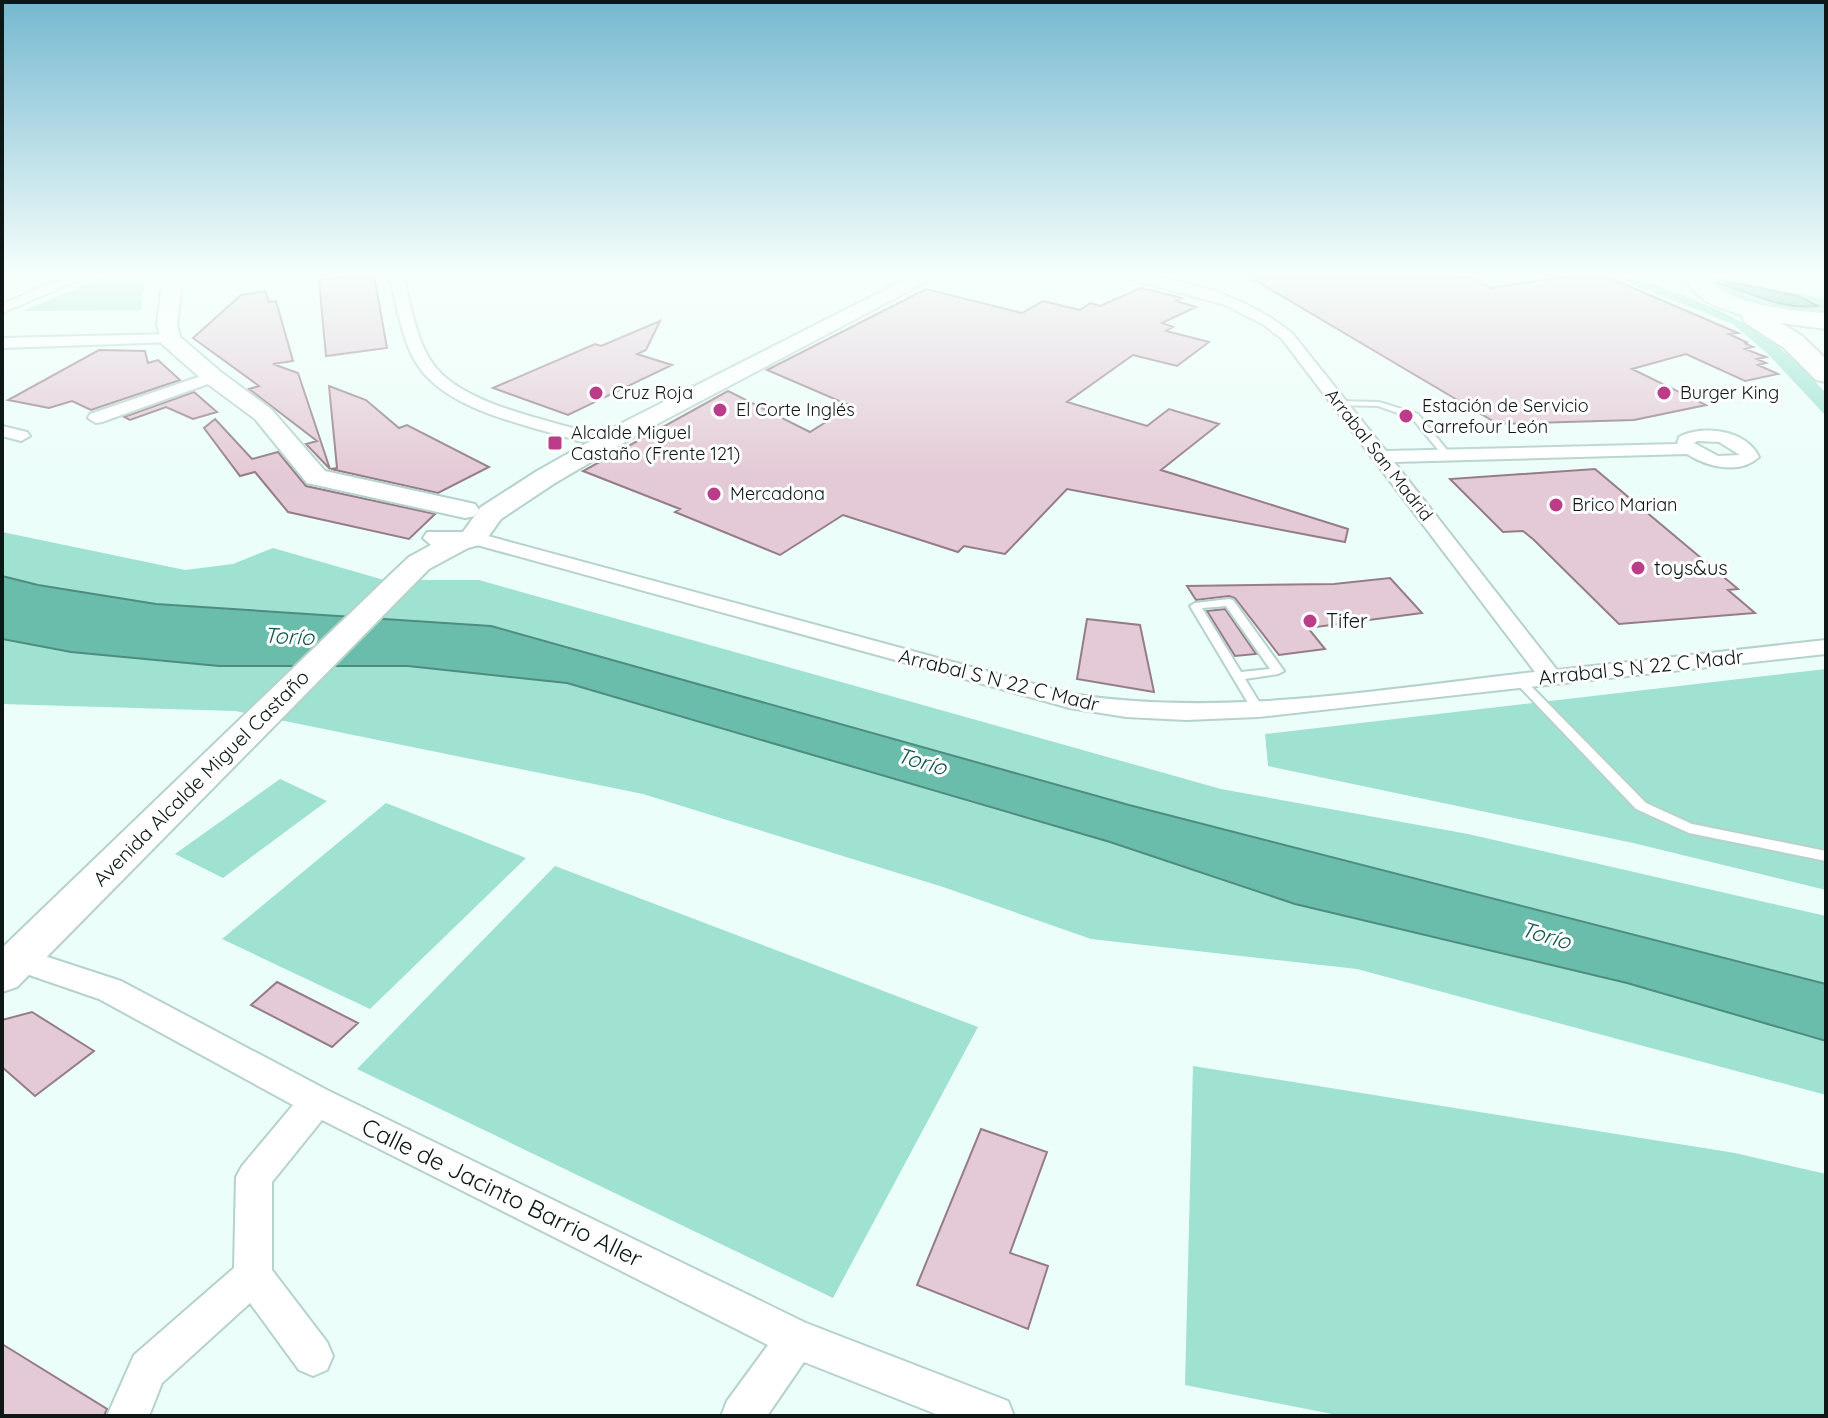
<svg xmlns="http://www.w3.org/2000/svg" width="1828" height="1418" font-family="Quicksand,sans-serif">
<style>
.green{fill:#a0e2d2}
.water{fill:#6abdab;stroke:#4e8c7e;stroke-width:2}
.building{fill:#e4cad6;stroke:#947d88;stroke-width:2}
.lines{fill:none;stroke-linecap:round;stroke-linejoin:round}
.lane-casing{stroke:#b5d2cb;stroke-width:4}
.street-casing{stroke:#b5d2cb;stroke-width:4}
.secondary-casing{stroke:#b5d2cb;stroke-width:4}
.highway-casing{stroke:#b5d2cb;stroke-width:4}
.lane{fill:#fff;fill-rule:evenodd}
.street{fill:#fff;fill-rule:evenodd}
.secondary{fill:#fff;fill-rule:evenodd}
.highway{fill:#fff;fill-rule:evenodd}
.poi-dot{fill:#bb3c88;stroke:#fff;stroke-width:3}
.labels{text-anchor:middle;stroke-width:6;stroke-linejoin:round;paint-order:stroke}
.far-poi-label{font-size:18px;fill:#0d1816;stroke:#fff;text-anchor:start}
.far-street-label{font-size:18px;fill:#0d1816;stroke:#fff}
.poi-label{font-size:20px;fill:#0d1816;stroke:#fff;text-anchor:start}
.street-label{font-size:20px;fill:#0d1816;stroke:#fff}
.water-label{font-size:22px;font-style:italic;fill:#12584c;stroke:#fff}
.near-street-label{font-size:24px;fill:#0d1816;stroke:#fff}
</style>
<rect width="100%" height="100%" fill="#ecfef9"/>
<path class="green" d="M 107,275 L 146,275 L 141,310 L 23,311 Z
M 1609,275 C 1633,275 1652,284 1674,292 C 1746,319 1774,337 1826,393 L 1826,416 L 1769,355 L 1733,324 Z
M 1708,276 L 1826,299 L 1826,317 L 1737,300 L 1710,283 Z
M 2,532 L 185,570 L 233,564 L 273,548 L 384,580 L 479,580 L 1221,789 L 1468,834 L 1826,916 L 1826,1095 L 1357,969 L 1091,939 L 943,887 L 643,794 L 235,711 L 2,704 Z
M 1826,669 L 1826,890 L 1633,843 L 1268,766 L 1265,734 Z
M 280,779 L 327,801 L 223,878 L 175,854 Z
M 386,803 L 526,858 L 370,1009 L 222,939 Z
M 555,866 L 978,1027 L 833,1298 L 357,1069 Z
M 1193,1066 L 1735,1153 L 1826,1174 L 1826,1416 L 1342,1416 L 1185,1385 Z"/>
<path class="water" d="M 1720,280 L 1798,296 L 1818,306 C 1781,311 1750,291 1716,283 Z
M 2,576 L 38,585 L 156,604 L 491,626 L 1129,805 L 1826,984 L 1826,1041 L 1627,983 L 1295,904 L 1110,842 L 567,683 L 408,666 L 219,666 L 71,652 L 2,639 Z"/>
<path class="building" d="M 360,275 L 374,275 L 387,348 L 326,356 L 319,280 Z
M 1246,275 L 1451,275 L 1457,278 L 1468,277 L 1492,288 L 1574,275 L 1603,275 L 1738,333 L 1729,334 L 1748,343 L 1744,343 L 1753,347 L 1745,349 L 1766,357 L 1757,359 L 1766,363 L 1758,365 L 1778,374 L 1745,381 L 1686,354 L 1632,369 L 1706,405 L 1634,420 L 1498,424 Z
M 1141,288 L 1182,298 L 1176,301 L 1196,307 L 1162,323 L 1173,327 L 1166,331 L 1209,342 L 1177,366 L 1133,355 L 1067,402 L 1147,426 L 1169,409 L 1219,424 L 1161,470 L 1348,529 L 1345,542 L 1067,489 L 1005,554 L 964,546 L 958,552 L 843,515 L 780,555 L 675,512 L 680,509 L 583,471 L 728,391 L 810,432 L 851,406 L 767,370 L 926,289 L 1022,313 L 1043,301 L 1080,310 L 1090,303 L 1100,306 Z
M 265,291 L 269,302 L 276,301 L 293,361 L 273,364 L 298,373 L 330,469 L 306,444 L 317,441 L 249,389 L 259,386 L 193,338 L 241,295 Z
M 660,321 L 646,350 L 637,354 L 672,365 L 568,415 L 493,388 L 595,344 L 601,346 Z
M 99,350 L 145,351 L 148,363 L 158,360 L 180,380 L 91,410 L 72,401 L 49,408 L 8,400 Z
M 329,386 L 366,400 L 399,428 L 407,425 L 489,467 L 438,493 L 331,469 L 337,468 Z
M 194,392 L 217,412 L 193,419 L 166,407 L 130,420 L 124,417 Z
M 215,419 L 252,459 L 278,452 L 306,486 L 435,514 L 409,539 L 288,512 L 255,472 L 240,476 L 204,428 Z
M 1595,469 L 1738,589 L 1728,590 L 1755,613 L 1619,624 L 1534,540 L 1523,531 L 1503,532 L 1450,479 Z
M 1390,578 L 1422,613 L 1308,628 L 1325,649 L 1279,655 L 1235,598 L 1229,596 L 1196,600 L 1187,586 L 1334,584 Z
M 1225,609 L 1256,654 L 1235,656 L 1207,611 Z
M 1087,619 L 1140,625 L 1154,692 L 1077,679 Z
M 277,982 L 358,1023 L 332,1047 L 251,1005 Z
M 32,1012 L 94,1051 L 35,1096 L 2,1067 L 2,1020 Z
M 981,1129 L 1047,1152 L 1010,1253 L 1048,1266 L 1028,1329 L 917,1285 Z
M 2,1344 L 107,1409 L 104,1416 L 2,1416 Z"/>
<g class="lines">
<defs>
<path id="lane" d="M 1335,401 L 1379,402 L 1418,414 L 1451,455 L 1450,457 L 1444,457 L 1412,418 L 1378,406 L 1338,405 L 1334,403 Z
M 1229,599 L 1233,600 L 1284,671 L 1278,674 L 1245,679 L 1264,710 L 1262,713 L 1254,713 L 1190,606 L 1195,603 ZM 1226,606 L 1270,669 L 1241,672 L 1202,608 Z
M 1520,678 L 1524,679 L 1646,803 L 1692,824 L 1826,851 L 1826,861 L 1689,833 L 1636,809 L 1516,683 L 1514,681 L 1516,679 Z"/>
<path id="street" d="M 71,275 L 90,275 L 2,313 L 2,304 Z
M 389,275 L 403,275 C 411,304 415,339 433,364 C 461,404 545,419 590,433 L 593,437 L 590,441 L 578,441 C 529,425 446,411 417,364 C 401,339 397,304 389,275 Z
M 1115,275 C 1178,275 1243,294 1292,333 L 1386,451 L 1677,444 L 1679,437 C 1703,424 1747,430 1759,457 C 1740,475 1707,467 1687,454 L 1394,462 L 1557,670 L 1826,640 L 1826,654 L 1258,717 L 1186,720 L 1126,717 L 1070,708 L 466,542 L 463,538 L 473,532 L 1071,694 C 1225,718 1381,689 1535,672 L 1282,339 L 1264,325 L 1225,305 ZM 1697,441 L 1719,442 L 1740,455 L 1718,456 L 1694,443 Z
M 170,334 L 178,339 L 175,342 L 2,348 L 2,338 Z
M 213,372 L 219,374 L 219,380 L 102,422 L 96,423 L 88,418 L 90,414 Z
M 2,426 L 27,432 L 30,436 L 21,441 L 2,436 Z
M 17,947 L 121,981 L 329,1091 L 806,1323 L 1008,1401 L 1014,1416 L 941,1416 L 804,1362 L 767,1416 L 721,1416 L 727,1401 L 768,1345 L 322,1120 L 272,1182 L 272,1270 L 327,1342 L 333,1356 L 327,1370 L 313,1376 L 299,1370 L 250,1303 L 162,1383 L 149,1416 L 107,1416 L 134,1355 L 234,1268 L 236,1177 L 242,1166 L 293,1105 L 99,999 L 6,967 L 2,959 L 6,951 Z"/>
<path id="secondary" d="M 163,275 L 183,275 L 177,324 L 180,337 L 221,372 L 271,409 L 325,471 L 475,504 L 479,510 L 475,516 L 465,518 L 307,483 L 255,419 L 205,382 L 162,344 L 157,324 Z
M 914,275 L 939,275 L 644,431 L 555,483 L 501,519 L 483,544 L 468,548 L 429,569 L 17,987 L 2,992 L 2,948 L 392,573 L 409,557 L 431,545 L 423,538 L 427,532 L 463,532 L 481,507 L 537,471 L 626,421 Z"/>
<path id="highway" d="M 1682,275 L 1706,275 C 1723,305 1794,311 1826,313 L 1826,329 L 1781,323 L 1802,336 L 1826,359 L 1826,382 L 1816,380 L 1784,348 L 1744,322 L 1742,315 C 1716,307 1695,300 1682,275 Z"/>
</defs>
<use href="#lane" class="lane-casing"/>
<use href="#street" class="street-casing"/>
<use href="#secondary" class="secondary-casing"/>
<use href="#highway" class="highway-casing"/>
<use href="#lane" class="lane"/>
<use href="#street" class="street"/>
<use href="#secondary" class="secondary"/>
<use href="#highway" class="highway"/>
</g>
<linearGradient id="sky" x2="0" y2="1"><stop stop-color="#75b8d0"/><stop offset="0.58" stop-color="#f6fffc"/><stop offset="1" stop-color="#f6fffc" stop-opacity="0"/></linearGradient>
<rect width="1828" height="474" fill="url(#sky)"/>
<g class="poi-dot">
<circle cx="596" cy="393" r="8"/>
<circle cx="1664" cy="393" r="8"/>
<circle cx="720" cy="410" r="8"/>
<circle cx="1406" cy="416" r="8"/>
<rect x="547" y="435" width="16" height="16" rx="4"/>
<circle cx="714" cy="494" r="8"/>
<circle cx="1556" cy="505" r="8"/>
<circle cx="1638" cy="568" r="8"/>
<circle cx="1310" cy="621" r="8"/>
</g>
<g class="labels">
<g class="far-poi-label">
<text x="612" y="399">Cruz Roja</text>
<text x="1680" y="399">Burger King</text>
<text x="1422" y="412">Estación de Servicio<tspan x="1422" dy="21">Carrefour León</tspan></text>
<text x="736" y="416">El Corte Inglés</text>
<text x="571" y="439">Alcalde Miguel<tspan x="571" dy="21">Castaño (Frente 121)</tspan></text>
<text x="730" y="500">Mercadona</text>
<text x="1572" y="511">Brico Marian</text>
</g>
<g class="far-street-label">
<text transform="translate(1379 455) rotate(52)" y="6">Arrabal San Madrid</text>
</g>
<g class="poi-label">
<text x="1654" y="575">toys&amp;us</text>
<text x="1326" y="628">Tifer</text>
</g>
<g class="street-label">
<text transform="translate(1641 667) rotate(-6)" y="7">Arrabal S N 22 C Madr</text>
<text transform="translate(999 680) rotate(14)" y="7">Arrabal S N 22 C Madr</text>
<text transform="translate(201 778) rotate(-45)" y="7">Avenida Alcalde Miguel Castaño</text>
</g>
<g class="water-label">
<text transform="translate(289 636) rotate(3)" y="8">Torío</text>
<text transform="translate(922 761) rotate(16)" y="8">Torío</text>
<text transform="translate(1546 935) rotate(16)" y="8">Torío</text>
</g>
<g class="near-street-label">
<text transform="translate(502 1193) rotate(26)" y="8">Calle de Jacinto Barrio Aller</text>
</g>
</g>
<rect width="1828" height="1418" fill="none" stroke="#0d1816" stroke-width="8"/>
</svg>
